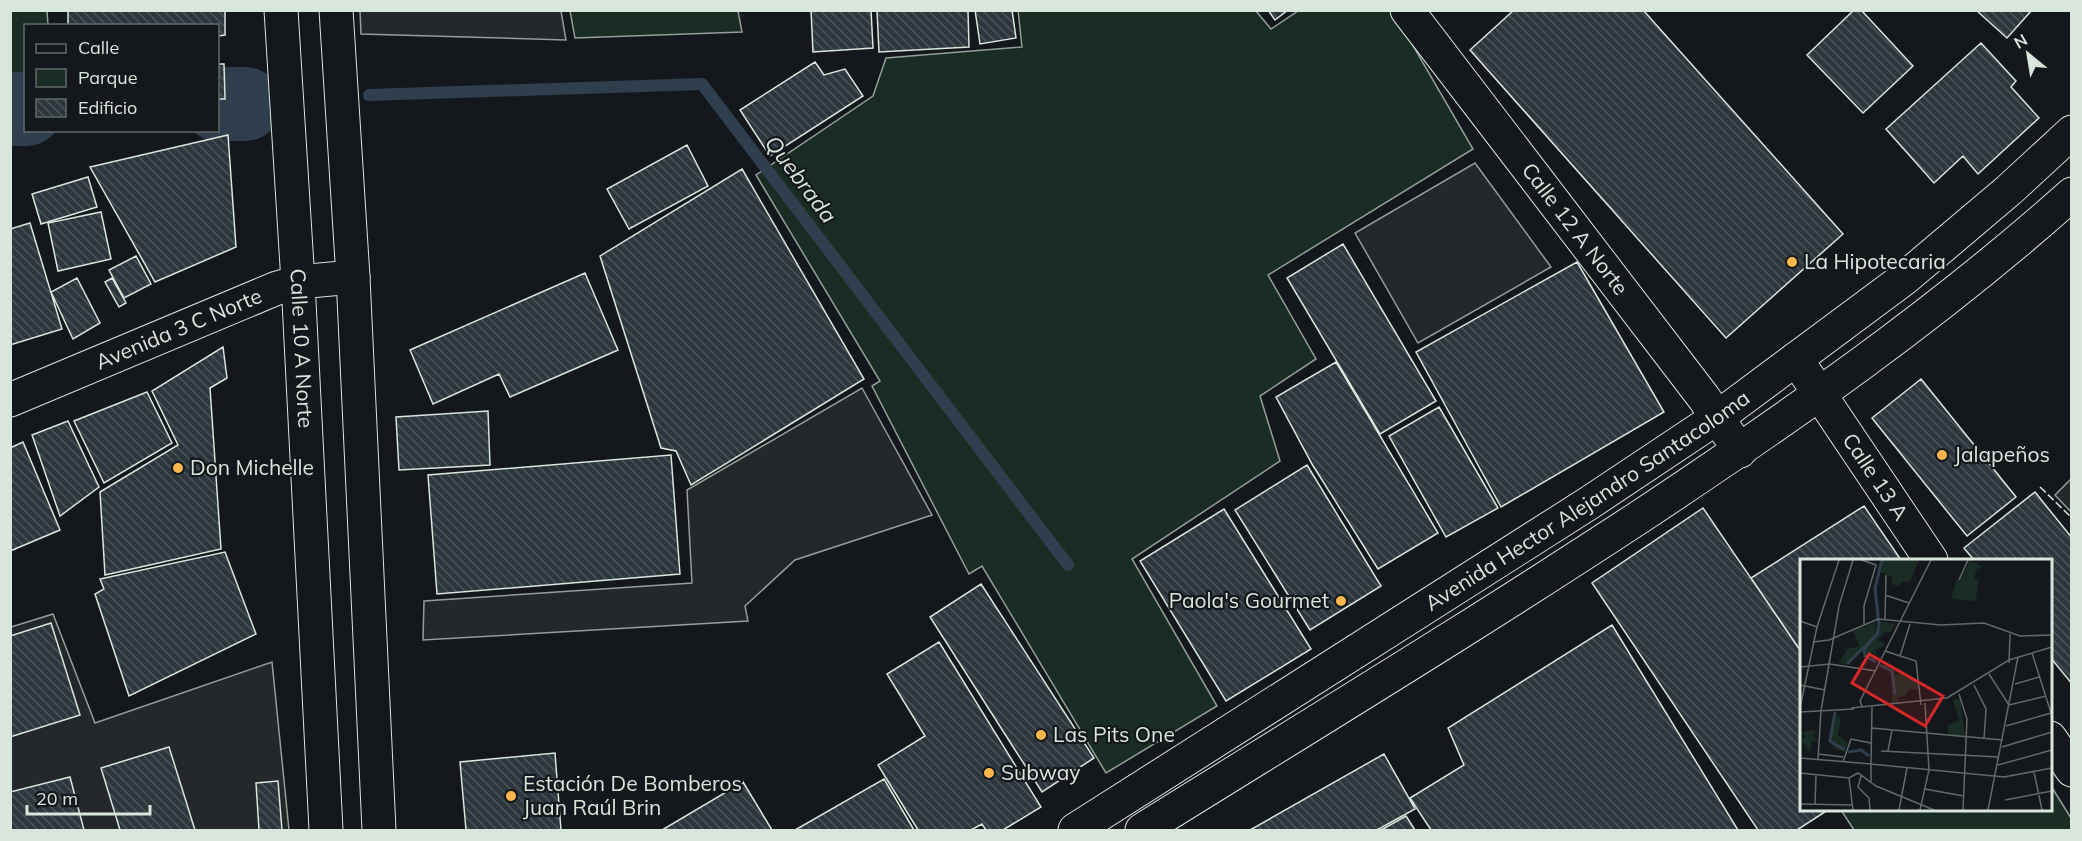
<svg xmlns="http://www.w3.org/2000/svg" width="2082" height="841" font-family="Mulish,sans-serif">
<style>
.green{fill:#1a2d24;stroke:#939e99;stroke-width:1.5}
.parking{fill:#24282b;stroke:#939e99;stroke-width:1.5}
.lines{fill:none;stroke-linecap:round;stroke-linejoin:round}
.stream{stroke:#2f3f4d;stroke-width:12}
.river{stroke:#2f3f4d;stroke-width:74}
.building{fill:url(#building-back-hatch);stroke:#d8e6dc;stroke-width:1.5}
.minor-casing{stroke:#d8e6dc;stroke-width:35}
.major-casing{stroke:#d8e6dc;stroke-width:35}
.minor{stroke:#14181c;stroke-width:33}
.major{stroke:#14181c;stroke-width:33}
.fence{stroke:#d8e6dc;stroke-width:1.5;stroke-dasharray:8 3;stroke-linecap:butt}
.poi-dot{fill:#ffb74d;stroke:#14181c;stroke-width:2}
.labels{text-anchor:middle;stroke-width:4.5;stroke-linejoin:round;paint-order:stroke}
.street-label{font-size:21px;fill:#d8e6dc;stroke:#14181c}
.poi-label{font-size:21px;fill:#d8e6dc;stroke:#14181c;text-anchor:start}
.water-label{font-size:22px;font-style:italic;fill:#d8e6dc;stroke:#14181c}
.inset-river{fill:none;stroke:#2f3f4d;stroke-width:3}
.inset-road{fill:none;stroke:#626a69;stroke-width:1.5}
.view{fill:#d62828;fill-opacity:0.15;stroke:#d62828;stroke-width:3}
.inset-edge{fill:none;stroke:#d8e6dc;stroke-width:3}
</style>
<defs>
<pattern id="building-back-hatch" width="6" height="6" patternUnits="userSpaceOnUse" patternTransform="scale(1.5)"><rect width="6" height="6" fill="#2c363c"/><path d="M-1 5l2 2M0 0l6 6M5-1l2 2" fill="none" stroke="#4a5358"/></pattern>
</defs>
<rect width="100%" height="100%" fill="#14181c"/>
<path class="green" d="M 1018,10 L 1256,11 L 1271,29 L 1298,11 L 1393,11 L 1473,149 L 1268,275 L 1316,359 L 1260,396 L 1280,461 L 1132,559 L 1217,706 L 1106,773 L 982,566 L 969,574 L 872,386 L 880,381 L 756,175 L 873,96 L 886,58 L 1022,47 Z
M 10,11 L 47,11 L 48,25 L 26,26 L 25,81 L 11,82 Z
M 570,11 L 738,11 L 742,32 L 575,38 Z
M 2051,786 L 2071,818 L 2071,830 L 1854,830 L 1841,810 L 2050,810 Z"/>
<path class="parking" d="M 360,11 L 561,11 L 566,40 L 361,34 Z
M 1475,163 L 1551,267 L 1418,343 L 1355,233 Z
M 862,388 L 932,515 L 795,560 L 745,606 L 748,621 L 423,640 L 424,601 L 692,583 L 687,490 Z
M 2071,479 L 2071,512 L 2055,495 Z
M 53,614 L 95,723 L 272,662 L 289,830 L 11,830 L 11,627 Z"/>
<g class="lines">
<path class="stream" d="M 369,95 L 702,84 L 1068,565"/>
<path class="river" d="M 218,104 L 245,104
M 10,109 L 26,109"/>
</g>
<path class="building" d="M 68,10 L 225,10 L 225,35 L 218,36 L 218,26 L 68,26 Z
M 811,10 L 871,10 L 873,48 L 813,52 Z
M 877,10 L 968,10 L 969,47 L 879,52 Z
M 975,10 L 1012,10 L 1016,38 L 980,44 Z
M 1268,10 L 1288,10 L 1275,20 Z
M 1514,10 L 1643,10 L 1843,234 L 1726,338 L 1470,50 Z
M 1854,10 L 1861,10 L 1913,66 L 1863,113 L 1807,55 Z
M 1976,10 L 2032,10 L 2007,38 Z
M 1981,43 L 2016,81 L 2011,87 L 2039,118 L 1978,174 L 1963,156 L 1934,183 L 1886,129 Z
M 815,62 L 824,75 L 845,69 L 863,96 L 770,156 L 740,110 Z
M 218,64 L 224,64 L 225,99 L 218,99 Z
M 228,135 L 236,247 L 155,282 L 90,167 Z
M 687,145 L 708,186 L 629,229 L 607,189 Z
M 742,169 L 864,379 L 691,485 L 676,451 L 661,448 L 600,256 Z
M 88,177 L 97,207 L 41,224 L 32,194 Z
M 101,212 L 111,259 L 58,271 L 48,223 Z
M 30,223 L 62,329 L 10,345 L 10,229 Z
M 1343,244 L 1436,401 L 1380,434 L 1287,278 Z
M 136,256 L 151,284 L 124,298 L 109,270 Z
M 1577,262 L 1664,412 L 1501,507 L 1416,352 Z
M 585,273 L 618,350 L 510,397 L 499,374 L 433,404 L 410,350 Z
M 77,278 L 100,323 L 73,339 L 51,292 Z
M 112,278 L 126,303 L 119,307 L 105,282 Z
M 223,347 L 227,378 L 210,388 L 221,549 L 105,575 L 100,492 L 178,445 L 152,391 Z
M 1336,362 L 1438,533 L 1378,569 L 1312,464 L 1276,397 Z
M 1921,379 L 2016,497 L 1967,536 L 1872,418 Z
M 147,392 L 172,443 L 104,483 L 74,421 Z
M 1439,407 L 1498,508 L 1446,537 L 1389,436 Z
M 488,411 L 490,465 L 399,470 L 396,417 Z
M 68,421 L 99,487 L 60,516 L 32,435 Z
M 23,442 L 60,530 L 10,551 L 10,448 Z
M 671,455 L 680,574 L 437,594 L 428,475 Z
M 1307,465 L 1381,586 L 1310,630 L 1235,510 Z
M 2035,492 L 2072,538 L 2072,684 L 2050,657 L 2050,560 L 1974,560 L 1964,548 Z
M 1864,506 L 1901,560 L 1802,560 L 1802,653 L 1751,578 Z
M 1703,508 L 1802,653 L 1802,810 L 1828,810 L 1797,830 L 1758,830 L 1592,583 Z
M 1224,509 L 1311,649 L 1226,701 L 1140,561 Z
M 225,552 L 256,634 L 129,696 L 95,594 L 104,589 L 100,579 Z
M 981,584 L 1094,758 L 1042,792 L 930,617 Z
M 51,623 L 80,715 L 10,737 L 10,636 Z
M 1612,625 L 1738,830 L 1431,830 L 1410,798 L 1464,765 L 1448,728 Z
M 939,642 L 1041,807 L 1003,830 L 986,830 L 982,824 L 971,830 L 918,830 L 878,765 L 925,736 L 887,674 Z
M 169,747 L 195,830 L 120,830 L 101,768 Z
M 555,753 L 561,830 L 466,830 L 460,762 Z
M 1384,754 L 1415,809 L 1377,830 L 1250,830 Z
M 70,777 L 84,830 L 10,830 L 10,792 Z
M 884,779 L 914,830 L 795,830 Z
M 278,781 L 282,830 L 259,830 L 256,783 Z
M 743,782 L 772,830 L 662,830 Z
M 1406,816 L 1415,830 L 1381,830 Z"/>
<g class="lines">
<defs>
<g id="minor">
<path id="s1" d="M 1407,10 L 1704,398 L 1740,451"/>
<path id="s2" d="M 1796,359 L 1931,560"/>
<path id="s3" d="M 10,400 L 277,288 L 298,282 L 353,277"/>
<path d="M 2050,738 L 2072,770"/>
</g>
<g id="major">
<path id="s4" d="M 281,10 L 298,282 L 326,830"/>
<path d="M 336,10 L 353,277 L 379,830"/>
<path id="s5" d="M 1075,830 L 1589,503 L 1718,417 L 1905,278 L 2009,190 L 2072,132"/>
<path d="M 1142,830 C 1309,726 1477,624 1641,516 C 1790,417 1938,314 2072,194"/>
</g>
</defs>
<use href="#minor" class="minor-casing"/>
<use href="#major" class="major-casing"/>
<use href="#minor" class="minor"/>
<use href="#major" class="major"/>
<path class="fence" d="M 2040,487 L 2072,518"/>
</g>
<g class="poi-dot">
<circle cx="1792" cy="262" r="6"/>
<circle cx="1942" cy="455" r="6"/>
<circle cx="178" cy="468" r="6"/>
<circle cx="1341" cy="601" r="6"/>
<circle cx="1041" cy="735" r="6"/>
<circle cx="989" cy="773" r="6"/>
<circle cx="511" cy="796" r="6"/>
</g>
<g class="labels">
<g class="street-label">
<text dy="7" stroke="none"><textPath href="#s1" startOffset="276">Calle 12 A Norte</textPath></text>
<text dy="7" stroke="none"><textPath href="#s3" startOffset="183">Avenida 3 C Norte</textPath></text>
<text dy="7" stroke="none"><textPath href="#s4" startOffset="339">Calle 10 A Norte</textPath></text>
<text dy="7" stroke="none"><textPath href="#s2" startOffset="142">Calle 13 A</textPath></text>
<text dy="7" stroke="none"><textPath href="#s5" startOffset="609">Avenida Hector Alejandro Santacoloma</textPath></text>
</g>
<g class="poi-label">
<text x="1804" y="269">La Hipotecaria</text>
<text x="1954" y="462">Jalapeños</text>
<text x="190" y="475">Don Michelle</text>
<text x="1329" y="608" text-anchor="end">Paola's Gourmet</text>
<text x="1053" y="742">Las Pits One</text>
<text x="1001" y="780">Subway</text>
<text x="523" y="791">Estación De Bomberos<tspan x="523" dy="24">Juan Raúl Brin</tspan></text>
</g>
<g class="water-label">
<text transform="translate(801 179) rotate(53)" y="8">Quebrada</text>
</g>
</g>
<g transform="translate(1800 559)">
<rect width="252" height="252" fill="#14181c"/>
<path d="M 83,1 L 119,1 L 110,23 L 102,22 L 99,27 L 91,25 L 93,18 L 81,13 ZM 79,62 L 95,65 L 91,73 L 85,73 L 78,80 L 85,86 L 75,91 L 78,97 L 72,94 L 69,99 L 65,91 L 79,72 ZM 76,63 L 75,75 L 46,105 L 39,104 L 48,89 L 60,88 L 53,72 ZM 105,114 L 118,121 L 118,130 L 109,130 L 105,137 L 98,138 L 98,144 L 92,144 L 92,116 ZM 160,139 L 165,177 L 149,176 L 147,167 L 159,161 L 153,141 ZM 37,154 L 41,160 L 38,176 L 48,185 L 44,193 L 34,190 L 30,182 ZM 12,171 L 18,173 L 13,176 L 18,182 L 12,182 L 10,194 L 0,179 L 6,179 L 3,173 Z" fill="#1a2d24"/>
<path d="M 170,1 L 183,8 L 177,10 L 174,19 L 178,21 L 176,42 L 151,40 L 157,20 L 160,22 Z" fill="#1a2d24"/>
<path class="inset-river" d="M 76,103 L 65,97 L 64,90 L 77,75 L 79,66 L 75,29 L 82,1M 47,105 L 77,75M 80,106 L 92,112 L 95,136M 35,153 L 30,182 L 45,191M 48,193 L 61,191 L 69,197"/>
<path class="inset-road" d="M 62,1 L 76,6 L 64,47 L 64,65M 159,21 L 168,1M 85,36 L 109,44M 85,61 L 86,16M 0,62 L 17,68M 13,83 L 29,81 L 78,60 L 141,66 L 184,64 L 220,77 L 252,76M 85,92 L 116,102 L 121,146M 232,94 L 252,157M 100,97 L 110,65M 209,104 L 210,75M 0,108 L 30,105 L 76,112M 189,115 L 209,146 L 246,137M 215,125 L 239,118M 0,126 L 25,131M 174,126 L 186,150 L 184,180M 159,135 L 167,160 L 163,251M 62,147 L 60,142 L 131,1M 0,149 L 17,68 L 39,1M 51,149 L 147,139 L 209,101 L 252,88M 21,152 L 39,47 L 53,1M 0,153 L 54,150M 206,167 L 251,154M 71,169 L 203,181M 202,188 L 252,173M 81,192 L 199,198M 88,192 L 92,171M 18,195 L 43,198M 0,199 L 71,205 L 72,148M 18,200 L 21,152M 43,203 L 51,180 L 71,184M 198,206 L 252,191M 234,213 L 242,251M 0,214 L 49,219 L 58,214 L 76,227 L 134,251M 61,217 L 58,228 L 69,239 L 70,251M 49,219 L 53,251M 71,224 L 71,205 L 204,218 L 252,209M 125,230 L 164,237M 205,241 L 252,232M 0,245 L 53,246M 15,246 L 16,216M 99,251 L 107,209M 120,251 L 129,211 L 125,144M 188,251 L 218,98"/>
<path class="view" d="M 69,95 L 143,137 L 125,167 L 52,124 Z"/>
<rect width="252" height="252" class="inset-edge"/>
</g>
<rect width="2082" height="841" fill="none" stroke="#d8e6dc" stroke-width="24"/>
<rect x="24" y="24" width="195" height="108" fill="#14181c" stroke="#626a69" stroke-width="1.5"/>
<rect x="36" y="44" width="30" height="9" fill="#14181c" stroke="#626a69" stroke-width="1.5"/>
<text x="78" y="54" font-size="18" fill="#d8e6dc">Calle</text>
<rect x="36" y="69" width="30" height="18" fill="#1a2d24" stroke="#626a69" stroke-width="1.5"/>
<text x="78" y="84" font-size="18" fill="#d8e6dc">Parque</text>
<rect x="36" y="99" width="30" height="18" fill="url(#building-back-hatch)" stroke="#626a69" stroke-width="1.5"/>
<text x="78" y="114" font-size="18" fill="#d8e6dc">Edificio</text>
<g transform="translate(2028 54) rotate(330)" stroke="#14181c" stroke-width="4.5" paint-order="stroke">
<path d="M0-4.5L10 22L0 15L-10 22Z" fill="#d8e6dc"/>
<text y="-9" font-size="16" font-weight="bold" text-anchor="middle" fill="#d8e6dc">N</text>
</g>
<path d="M27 805v9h123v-9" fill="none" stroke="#d8e6dc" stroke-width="3"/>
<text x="36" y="805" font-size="18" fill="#d8e6dc" stroke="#14181c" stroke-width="4.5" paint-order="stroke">20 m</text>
</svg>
